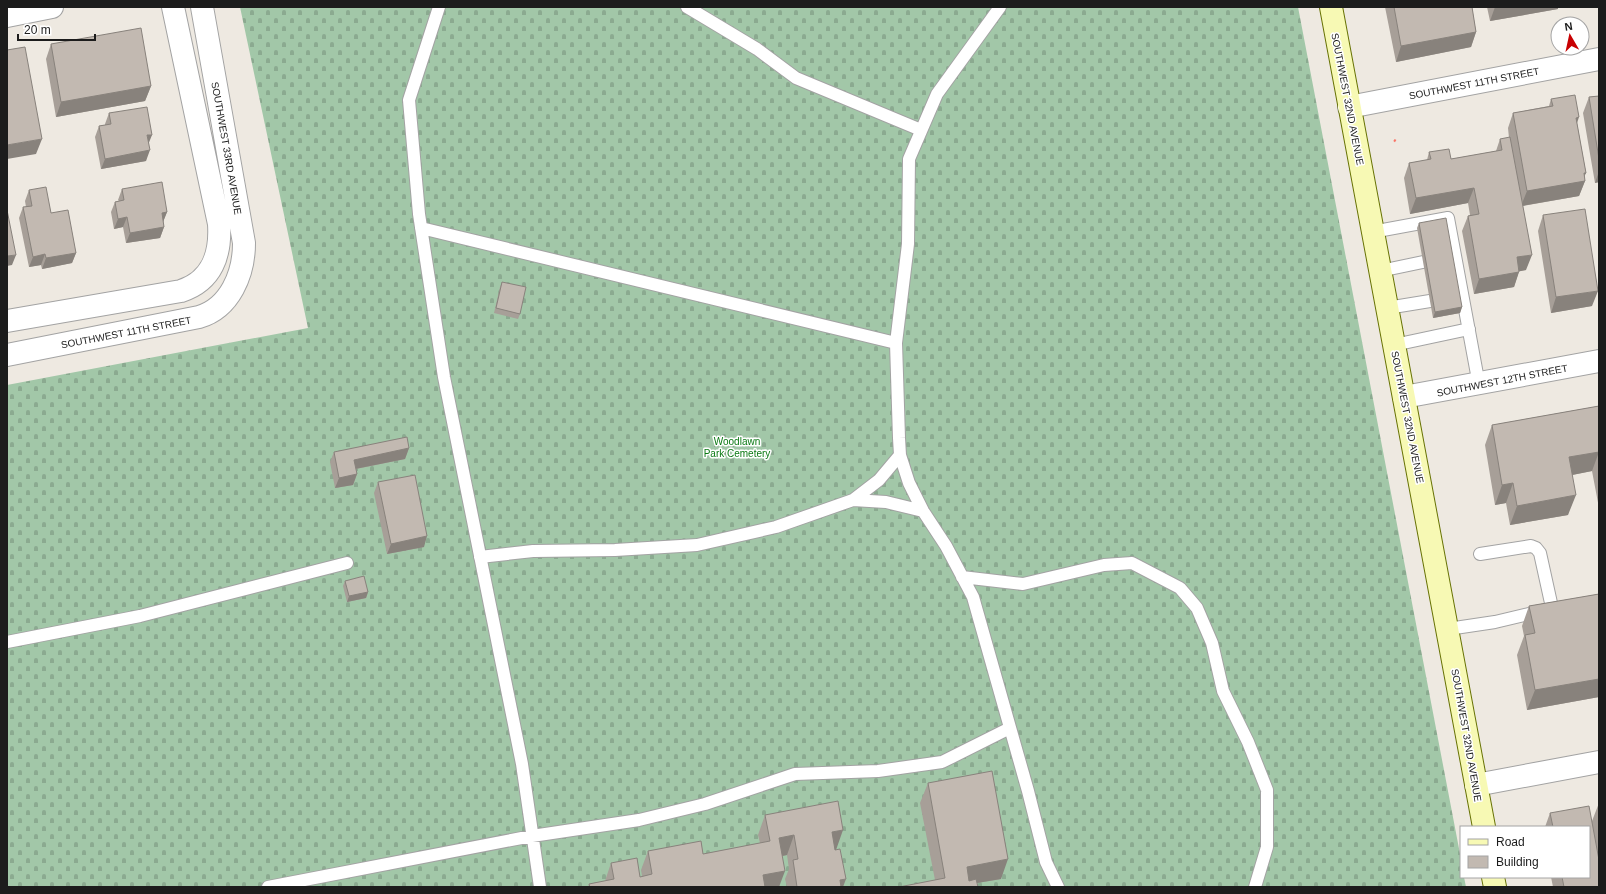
<svg xmlns="http://www.w3.org/2000/svg" width="1606" height="894" font-family="Arial,sans-serif">
<style>
.cemetery{fill:url(#cemetery-stones)}
.lines{fill:none;stroke-linecap:round;stroke-linejoin:round}
.lane-casing{stroke:#a3a3a3;stroke-width:14}
.street-casing{stroke:#a3a3a3;stroke-width:24}
.secondary-casing{stroke:#677204;stroke-width:24}
.path{stroke:#fa7466;stroke-width:2.5;stroke-dasharray:2 2;stroke-linecap:butt}
.lane{stroke:#fff;stroke-width:12}
.street{stroke:#fff;stroke-width:22}
.secondary{stroke:#f7f9b4;stroke-width:22}
.wall{fill:#a79f98}
.shaded-wall{fill:#88827c}
.building{fill:#c2b9b1;stroke:#88827c}
.labels{text-anchor:middle;stroke-width:3;stroke-linejoin:round;paint-order:stroke}
.street-label{font-size:10px;fill:#1c1c1c;stroke:#fff}
.park-label{font-size:10px;fill:#0a7913;stroke:#fff}
</style>
<defs>
<pattern id="cemetery-stones" width="16" height="16" patternUnits="userSpaceOnUse"><rect width="16" height="16" fill="#a2c7a8"/><path d="M2 7V4a2 2 0 0 1 4 0v3zM10 15v-3a2 2 0 0 1 4 0v3z" fill="#8baa90"/></pattern>
</defs>
<rect width="100%" height="100%" fill="#eee9e1"/>
<path class="cemetery" d="M 240,7 L 1298,7 L 1461,859 L 1461,877 L 1464,877 L 1466,887 L 7,887 L 7,385 L 308,328 Z"/>
<g class="lines">
<defs>
<path id="lane" d="M 439,7 L 409,100 L 419,214 L 444,377 L 522,764 L 540,887
M 687,7 L 757,49 L 796,78 L 921,130
M 1000,7 L 937,94 L 909,159 L 908,244 L 896,343 L 899,438 L 900,455 L 909,483 L 923,511 L 946,546 L 973,597 L 1028,791 L 1046,862 L 1058,887
M 421,228 L 896,343
M 1372,232 L 1448,218 L 1479,385
M 1380,271 L 1423,262
M 1387,308 L 1430,301
M 1394,345 L 1469,329
M 853,500 L 886,502 L 923,511
M 480,557 L 533,551 L 615,550 L 697,545 L 776,527 L 853,500 L 879,480 L 900,455
M 962,577 L 1023,584 L 1104,565 L 1132,563 L 1180,588 L 1197,608 L 1212,643 L 1223,691 L 1248,742 L 1267,790 L 1267,847 L 1255,887
M 1448,629 L 1495,622 L 1550,609 L 1551,603 L 1540,553 L 1536,548 L 1531,546 L 1480,554
M 7,642 L 140,616 L 347,563
M 268,887 L 532,836 L 639,820 L 705,804 L 795,774 L 878,771 L 942,762 L 1010,728"/>
<path id="street" d="M 7,16 L 52,7
M 1349,107 L 1599,59
M 7,321 L 181,291 C 212,281 221,255 219,224 L 173,7
M 7,355 L 199,317 C 230,308 244,274 244,243 L 202,7
M 1404,397 L 1599,361
M 1476,785 L 1599,762"/>
<path id="secondary" d="M 1331,7 L 1484,827
M 1493,877 L 1495,887"/>
</defs>
<use href="#lane" class="lane-casing"/>
<use href="#street" class="street-casing"/>
<use href="#secondary" class="secondary-casing"/>
<path class="path" d="M 1394,140 L 1397,142"/>
<use href="#lane" class="lane"/>
<use href="#street" class="street"/>
<use href="#secondary" class="secondary"/>
</g>
<path class="wall" d="M 1385,7 L 1472,7 L 1476,32 L 1471,47 L 1396,62 Z
M 1487,7 L 1558,7 L 1558,9 L 1490,21 Z
M 51,44 L 151,86 L 145,101 L 56,117 L 46,59 Z
M 1599,96 L 1599,182 L 1595,183 L 1583,113 L 1589,97 Z
M 1551,99 L 1577,123 L 1586,173 L 1584,176 L 1585,181 L 1579,196 L 1523,206 L 1526,270 L 1519,271 L 1514,287 L 1474,294 L 1462,231 L 1468,216 L 1470,215 L 1468,203 L 1410,214 L 1404,178 L 1409,163 L 1427,160 L 1429,152 L 1451,159 L 1496,151 L 1500,139 L 1509,138 L 1508,128 L 1513,113 L 1549,106 Z
M 109,113 L 148,144 L 146,161 L 101,169 L 95,137 L 99,126 L 105,125 L 105,124 Z
M 122,189 L 167,212 L 163,222 L 164,227 L 160,238 L 126,243 L 123,227 L 114,229 L 111,212 L 115,202 L 119,201 L 118,200 Z
M 29,190 L 51,213 L 76,253 L 72,263 L 42,269 L 41,265 L 29,267 L 19,218 L 23,207 L 26,207 L 25,201 Z
M 1543,215 L 1592,306 L 1551,313 L 1538,231 Z
M 1419,223 L 1462,307 L 1460,313 L 1433,318 L 1417,228 Z
M 502,282 L 520,314 L 518,319 L 494,313 L 500,287 Z
M 1599,406 L 1599,508 L 1592,471 L 1572,475 L 1568,515 L 1510,525 L 1506,503 L 1495,505 L 1485,445 L 1492,425 Z
M 409,448 L 405,459 L 356,469 L 357,474 L 353,485 L 335,488 L 330,462 L 334,452 Z
M 378,482 L 424,547 L 387,554 L 374,493 Z
M 345,581 L 368,592 L 366,598 L 347,602 L 343,586 Z
M 1599,594 L 1599,697 L 1527,710 L 1517,655 L 1524,636 L 1522,626 L 1529,606 Z
M 928,783 L 1001,879 L 977,883 L 935,880 L 920,803 Z
M 1599,803 L 1599,887 L 1553,887 L 1551,877 L 1589,877 L 1589,827 L 1545,827 L 1550,813 L 1592,821 Z
M 765,815 L 836,850 L 843,887 L 787,887 L 785,879 L 789,869 L 787,855 L 782,856 L 779,887 L 588,887 L 589,884 L 605,881 L 611,863 L 640,877 L 642,876 L 641,870 L 648,851 L 703,854 L 760,843 L 758,835 Z"/>
<path class="shaded-wall" d="M 1495,7 L 1558,7 L 1558,9 L 1490,21 Z
M 1476,32 L 1471,47 L 1396,62 L 1401,46 Z
M 151,86 L 145,101 L 56,117 L 61,102 Z
M 1579,117 L 1574,132 L 1576,118 Z
M 147,135 L 152,135 L 148,145 Z
M 42,139 L 36,154 L 7,159 L 7,145 Z
M 150,150 L 146,161 L 101,169 L 105,159 Z
M 1599,171 L 1599,182 L 1595,183 Z
M 1584,173 L 1586,173 L 1582,181 L 1585,181 L 1579,196 L 1521,206 L 1527,191 Z
M 1474,188 L 1468,203 L 1410,214 L 1416,198 Z
M 167,212 L 163,222 L 162,213 Z
M 127,217 L 123,227 L 114,229 L 118,219 Z
M 164,227 L 160,238 L 126,243 L 130,233 Z
M 76,253 L 72,263 L 42,269 L 46,258 Z
M 45,254 L 41,265 L 29,267 L 33,257 Z
M 16,255 L 12,265 L 7,266 L 7,256 Z
M 1532,255 L 1526,270 L 1511,273 L 1517,257 Z
M 1519,272 L 1514,287 L 1474,294 L 1479,279 Z
M 1598,291 L 1592,306 L 1551,313 L 1556,297 Z
M 1462,307 L 1460,313 L 1433,318 L 1435,312 Z
M 409,448 L 405,459 L 350,470 L 354,460 Z
M 1599,452 L 1592,471 L 1562,477 L 1569,457 Z
M 357,474 L 353,485 L 335,488 L 339,478 Z
M 1513,483 L 1506,503 L 1495,505 L 1502,485 Z
M 1576,495 L 1568,515 L 1510,525 L 1517,506 Z
M 427,536 L 424,547 L 387,554 L 391,544 Z
M 368,592 L 366,598 L 347,602 L 349,596 Z
M 1599,679 L 1599,697 L 1527,710 L 1535,690 Z
M 843,830 L 836,850 L 825,852 L 832,832 Z
M 794,835 L 787,855 L 772,858 L 779,838 Z
M 1008,859 L 1001,879 L 959,886 L 967,867 Z
M 785,871 L 779,887 L 759,887 L 763,875 Z
M 846,879 L 843,887 L 838,887 L 840,880 Z"/>
<path class="building" d="M 1394,7 L 1472,7 L 1476,32 L 1401,46 Z
M 141,28 L 151,86 L 61,102 L 51,44 Z
M 25,47 L 42,139 L 7,145 L 7,50 Z
M 1575,95 L 1579,117 L 1576,118 L 1586,173 L 1584,173 L 1585,181 L 1527,191 L 1513,113 L 1553,106 L 1551,99 Z
M 1599,96 L 1599,159 L 1589,97 Z
M 147,107 L 152,135 L 147,135 L 150,150 L 105,159 L 99,126 L 111,124 L 109,113 Z
M 1510,137 L 1532,255 L 1517,257 L 1519,272 L 1479,279 L 1468,216 L 1479,214 L 1474,188 L 1416,198 L 1409,163 L 1431,159 L 1429,152 L 1449,149 L 1451,159 L 1502,150 L 1500,139 Z
M 162,182 L 167,212 L 162,213 L 164,227 L 130,233 L 127,217 L 118,219 L 115,202 L 124,200 L 122,189 Z
M 46,187 L 51,213 L 68,210 L 76,253 L 46,258 L 45,254 L 33,257 L 23,207 L 32,206 L 29,190 Z
M 1585,209 L 1598,291 L 1556,297 L 1543,215 Z
M 7,210 L 16,255 L 7,256 Z
M 1446,218 L 1462,307 L 1435,312 L 1419,223 Z
M 502,282 L 526,287 L 520,314 L 496,308 Z
M 1599,406 L 1599,452 L 1569,457 L 1576,495 L 1517,506 L 1513,483 L 1502,485 L 1492,425 Z
M 407,437 L 409,448 L 354,460 L 357,474 L 339,478 L 334,452 Z
M 415,475 L 427,536 L 391,544 L 378,482 Z
M 364,576 L 368,592 L 349,596 L 345,581 Z
M 1599,594 L 1599,679 L 1535,690 L 1525,635 L 1535,633 L 1529,606 Z
M 992,771 L 1008,859 L 967,867 L 969,881 L 976,879 L 978,887 L 899,887 L 945,878 L 928,783 Z
M 838,801 L 843,830 L 832,832 L 835,850 L 840,849 L 846,879 L 840,880 L 841,887 L 797,887 L 793,860 L 798,859 L 794,835 L 779,838 L 785,871 L 763,875 L 765,887 L 590,887 L 589,884 L 614,879 L 611,863 L 637,858 L 640,877 L 652,874 L 648,851 L 701,841 L 703,854 L 770,841 L 765,815 Z
M 1589,806 L 1599,860 L 1599,887 L 1564,887 L 1562,877 L 1589,877 L 1589,827 L 1553,827 L 1550,813 Z"/>
<g class="labels">
<g class="street-label">
<text transform="translate(1474 83) rotate(-11)" y="4">SOUTHWEST 11TH STREET</text>
<text transform="translate(1348 99) rotate(79)" y="4">SOUTHWEST 32ND AVENUE</text>
<text transform="translate(227 148) rotate(80)" y="4">SOUTHWEST 33RD AVENUE</text>
<text transform="translate(126 332) rotate(-11)" y="4">SOUTHWEST 11TH STREET</text>
<text transform="translate(1502 380) rotate(-11)" y="4">SOUTHWEST 12TH STREET</text>
<text transform="translate(1408 417) rotate(79)" y="4">SOUTHWEST 32ND AVENUE</text>
<text transform="translate(1467 735) rotate(80)" y="4">SOUTHWEST 32ND AVENUE</text>
</g>
<g class="park-label">
<text x="737" y="445">Woodlawn<tspan x="737" dy="12">Park Cemetery</tspan></text>
</g>
</g>
<rect width="1606" height="894" fill="none" stroke="#1c1c1c" stroke-width="16"/>
<rect x="1460" y="826" width="130" height="52" fill="#ffffff" stroke="#a4a4a4"/>
<rect x="1468" y="839" width="20" height="6" fill="#f7f9b4" stroke="#a4a4a4"/>
<text x="1496" y="846" font-size="12" fill="#1c1c1c">Road</text>
<rect x="1468" y="856" width="20" height="12" fill="#c2b9b1" stroke="#a4a4a4"/>
<text x="1496" y="866" font-size="12" fill="#1c1c1c">Building</text>
<g transform="translate(1570 36) rotate(351)"><circle r="19" fill="#ffffff" stroke="#a4a4a4"/>
<path d="M0-3L7 15L0 10L-7 15Z" fill="#c80002"/>
<text y="-6" font-size="11" font-weight="bold" text-anchor="middle" fill="#1c1c1c">N</text>
</g>
<path d="M18 34v6h77v-6" fill="none" stroke="#1c1c1c" stroke-width="2"/>
<text x="24" y="34" font-size="12" fill="#1c1c1c" stroke="#ffffff" stroke-width="3" paint-order="stroke">20 m</text>
</svg>
